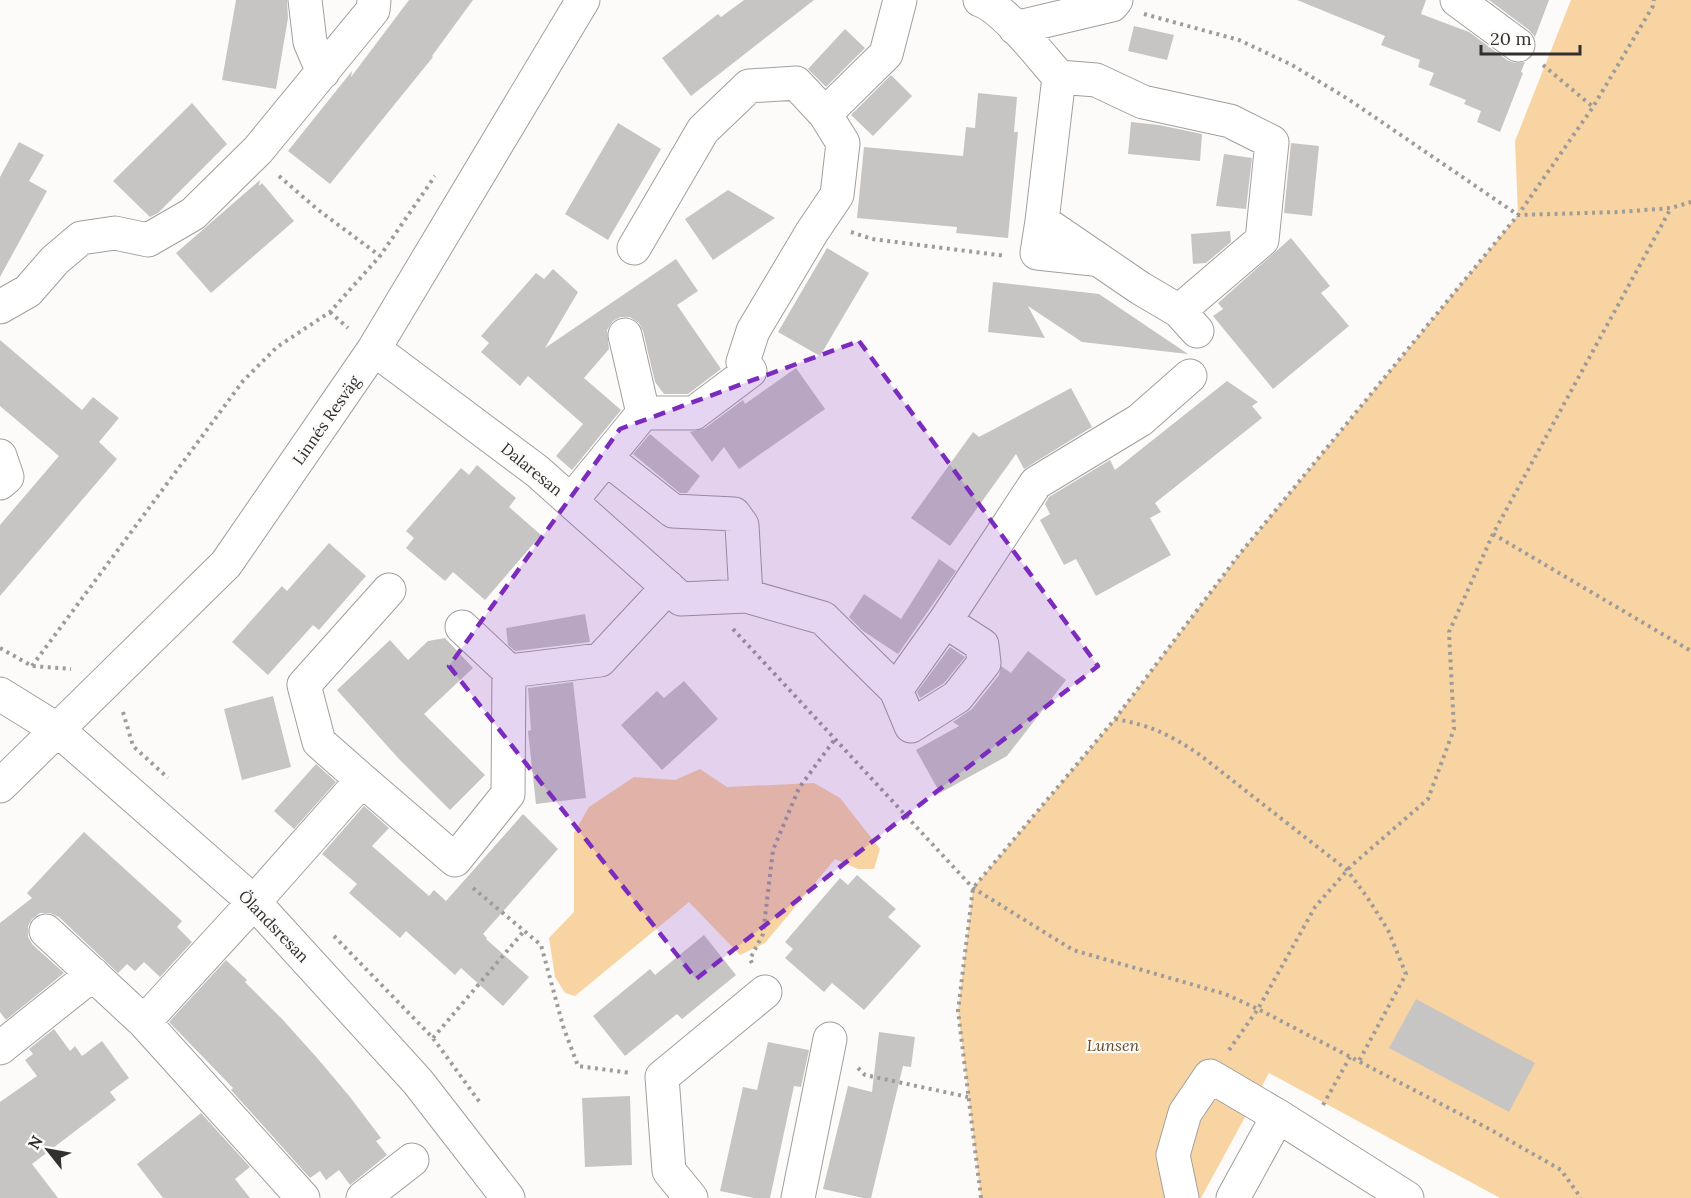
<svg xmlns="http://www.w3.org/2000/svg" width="1691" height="1198" font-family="Lora,serif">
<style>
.green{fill:#f9d4a3}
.building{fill:#c7c5c3}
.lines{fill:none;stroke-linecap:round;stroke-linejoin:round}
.minor-casing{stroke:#a19f9d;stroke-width:35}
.path{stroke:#9d9c9a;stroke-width:4;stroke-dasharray:3 4.5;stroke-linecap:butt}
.minor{stroke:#fff;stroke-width:33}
.marked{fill:#7b2cbf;fill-opacity:0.2;stroke:#7b2cbf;stroke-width:4.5;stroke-dasharray:12 8;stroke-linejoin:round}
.labels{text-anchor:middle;stroke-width:4.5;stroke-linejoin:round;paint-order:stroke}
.street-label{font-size:16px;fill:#31302f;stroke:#fdfbf9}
.park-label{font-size:16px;font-style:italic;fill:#664c27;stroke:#fdfbf9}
</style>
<rect width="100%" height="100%" fill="#fdfbf9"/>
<path class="green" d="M 1571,0 L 1691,0 L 1691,1198 L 1500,1198 L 1269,1073 L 1201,1198 L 981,1198 L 958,1011 L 973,888 L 1115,719 L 1238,556 L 1518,215 L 1515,141 Z
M 700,769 L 727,787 L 814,783 L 840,798 L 880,849 L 874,869 L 858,869 L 835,859 L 765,943 L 740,955 L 689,902 L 575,996 L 565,993 L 555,977 L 549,938 L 574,912 L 574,833 L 589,807 L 634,777 L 675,780 Z"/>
<path class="building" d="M 236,0 L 287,0 L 288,18 L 276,89 L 222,80 Z
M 409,0 L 473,0 L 432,56 L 433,57 L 330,184 L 288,151 L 352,71 L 351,77 Z
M 744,0 L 814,0 L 691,96 L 662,58 L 718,14 L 721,17 Z
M 1297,0 L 1426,0 L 1421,14 L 1469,32 L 1507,60 L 1515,63 L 1525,62 L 1521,72 L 1523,73 L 1500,132 L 1477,122 L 1481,111 L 1464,104 L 1466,100 L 1429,85 L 1434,73 L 1418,67 L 1420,60 L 1381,45 L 1385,36 Z
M 1489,0 L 1549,0 L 1535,37 L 1529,30 Z
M 1134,26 L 1174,35 L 1167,60 L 1128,51 Z
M 845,29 L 865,48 L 826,87 L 808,69 Z
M 891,75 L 912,96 L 873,136 L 851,115 Z
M 978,93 L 1017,97 L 1014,132 L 1018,132 L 1008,238 L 956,233 L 957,227 L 857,218 L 864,147 L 963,156 L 966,127 L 975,128 Z
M 192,103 L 227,144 L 158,213 L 150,217 L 113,181 Z
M 1131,122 L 1159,125 L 1202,134 L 1200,161 L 1128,154 Z
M 618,123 L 661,149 L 608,240 L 565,214 Z
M 19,142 L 44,155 L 29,181 L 47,191 L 0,277 L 0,177 Z
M 1291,143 L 1319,146 L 1312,216 L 1284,213 Z
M 1224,154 L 1252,158 L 1246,209 L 1216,206 Z
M 260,180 L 259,186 L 262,183 L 294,221 L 211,293 L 176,253 Z
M 728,190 L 775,218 L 713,260 L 685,219 Z
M 1230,231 L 1231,242 L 1206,263 L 1193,264 L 1191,234 Z
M 1291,238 L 1330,286 L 1321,293 L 1349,326 L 1273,389 L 1213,316 L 1223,309 L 1218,303 Z
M 827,248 L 869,273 L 820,356 L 778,332 Z
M 676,259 L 698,291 L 677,305 L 721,369 L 688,394 L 664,394 L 655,382 L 643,331 L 639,323 L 630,317 L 620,317 L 613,321 L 607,330 L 609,349 L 584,378 L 621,410 L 572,470 L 556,456 L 583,424 L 528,376 L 520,386 L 481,352 L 489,343 L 481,336 L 536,273 L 544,279 L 553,269 L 578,292 L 545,348 Z
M 993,282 L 1099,294 L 1188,354 L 1082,342 L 1028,306 L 1045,338 L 988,332 Z
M 0,340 L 82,410 L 93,397 L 119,418 L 99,442 L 117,459 L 0,596 L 0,525 L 59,456 L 0,406 Z
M 796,368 L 825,409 L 739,469 L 724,447 L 712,462 L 690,432 L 705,428 L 743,400 L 745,404 Z
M 1227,381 L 1258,402 L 1252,406 L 1262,418 L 1155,503 L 1161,512 L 1150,518 L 1171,555 L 1096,596 L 1076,559 L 1064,565 L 1040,520 L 1050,514 L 1045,504 L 1049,497 L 1110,460 L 1115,470 Z
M 1071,388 L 1092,427 L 1024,469 L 1016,454 L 950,546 L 911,518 L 973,432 L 979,437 Z
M 650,434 L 700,476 L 687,493 L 680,493 L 633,454 Z
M 477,465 L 516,498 L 509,507 L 541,535 L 485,600 L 453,572 L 445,581 L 406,548 L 414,538 L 406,531 L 461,468 L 469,475 Z
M 329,543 L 366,576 L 319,630 L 313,625 L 268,675 L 232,642 L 282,586 L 287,591 Z
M 939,559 L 956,571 L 898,654 L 863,631 L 849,617 L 864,594 L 901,619 Z
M 585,614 L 590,642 L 515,651 L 508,645 L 506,628 Z
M 445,638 L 473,668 L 424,714 L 485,775 L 450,810 L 399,759 L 337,690 L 390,640 L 408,660 L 428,641 Z
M 950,647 L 965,657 L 944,683 L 920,698 L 917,692 Z
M 1028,651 L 1066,680 L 1007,756 L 940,793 L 916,750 L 959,726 L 953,722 L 972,709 L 999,675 L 1001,666 L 1011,673 Z
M 684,681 L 718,719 L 662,770 L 621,725 L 657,691 L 664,698 Z
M 573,682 L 586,798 L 536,804 L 528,731 L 531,730 L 528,688 Z
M 273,696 L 291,767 L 242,780 L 224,709 Z
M 316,764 L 336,782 L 294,829 L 274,811 Z
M 364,806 L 389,828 L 372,846 L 429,896 L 434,890 L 446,901 L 523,814 L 558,849 L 483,934 L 487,938 L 486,939 L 529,977 L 503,1006 L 461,968 L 455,975 L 406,931 L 400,938 L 349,893 L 357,884 L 322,854 Z
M 84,832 L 182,921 L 177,927 L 192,942 L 160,977 L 144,962 L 135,971 L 127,964 L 118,973 L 59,917 L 50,913 L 40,913 L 32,919 L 28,926 L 28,937 L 33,945 L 64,973 L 6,1020 L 0,1012 L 0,923 L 32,898 L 27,893 Z
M 857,875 L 896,909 L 888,917 L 921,946 L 864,1010 L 832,983 L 824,992 L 785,958 L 793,949 L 785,942 L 840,878 L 848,885 Z
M 704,935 L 736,975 L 682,1019 L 677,1014 L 625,1056 L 593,1016 L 650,969 L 655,975 Z
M 226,960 L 247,980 L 245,982 L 283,1020 L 318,1059 L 350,1097 L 381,1138 L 376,1141 L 387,1155 L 350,1185 L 339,1170 L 326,1180 L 320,1171 L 310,1178 L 231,1090 L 233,1088 L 169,1022 Z
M 1416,999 L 1535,1063 L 1509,1112 L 1389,1048 Z
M 54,1029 L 70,1051 L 75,1046 L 82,1056 L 102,1041 L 129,1078 L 110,1092 L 116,1100 L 32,1164 L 58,1198 L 0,1198 L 0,1102 L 37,1076 L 25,1060 L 33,1054 L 29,1049 Z
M 879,1032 L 915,1037 L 911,1067 L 903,1066 L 871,1198 L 863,1198 L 823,1189 L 848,1086 L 872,1092 Z
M 768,1042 L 809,1050 L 801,1087 L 794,1086 L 770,1198 L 754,1198 L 720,1191 L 743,1087 L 757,1090 Z
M 630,1096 L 632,1165 L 585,1167 L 582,1098 Z
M 201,1113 L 250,1167 L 235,1179 L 250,1198 L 163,1198 L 137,1164 Z"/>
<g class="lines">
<defs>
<path id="minor" d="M 305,0 L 310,42 L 323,72
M 980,0 C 1004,8 1041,57 1059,77 L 1096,80 L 1143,102 L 1230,121 L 1272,142 L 1262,240 L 1179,311 L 1197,331
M 1457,0 L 1518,45
M 1015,28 L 1112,5 L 1116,0
M 1059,77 L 1042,221 L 1140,288 L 1179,311
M 1042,221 L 1037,253 L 1093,259
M 634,248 L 703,130 L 749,86 L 796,83 L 825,114 L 886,54 L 900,0
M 0,307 L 28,291 L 55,260 L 81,238 L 115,233 L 148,240 L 193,214 L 258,150 L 373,10 L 374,0
M 625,335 L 643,413
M 374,349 L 537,471 L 681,599 L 746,596 L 823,618 L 896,690 L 945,621 L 1036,483 L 1140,420 L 1190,376
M 0,456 L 7,477 L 0,483
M 606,458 L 673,511 L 734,514 L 742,525 L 746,596
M 571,501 L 643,413 L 694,413 L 750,371 L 743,362 L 753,331 L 812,232 L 837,195 L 843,143 L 825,114
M 509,671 L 600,660 L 668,587
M 896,690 L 911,726 L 957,697 L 984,663 L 982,645 L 945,621
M 0,694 L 58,730 L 254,902 L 418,1082 L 508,1198
M 362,780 L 319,742 L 304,685 L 389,590
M 0,786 L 226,564 L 374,349 L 583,0
M 46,931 L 144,1022 L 254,902 L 362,780 L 455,860 L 508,794 L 509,671 L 462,627
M 144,1022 L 303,1198
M 0,1048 L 93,974
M 1278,1116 L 1407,1198
M 363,1198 L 412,1160
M 691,1198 L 669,1171 L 662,1077 L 765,992
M 798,1198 L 830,1039
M 1182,1198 L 1173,1155 L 1185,1113 L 1210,1076 L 1278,1116 L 1233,1198"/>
</defs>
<use href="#minor" class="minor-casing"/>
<path class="path" d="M 1144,14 L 1239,40 L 1292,65 L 1348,99 L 1518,215 L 1619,212 L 1671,208 L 1691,202
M 1543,65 L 1593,107
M 279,176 L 317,209 L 380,256
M 851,232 L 872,239 L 1006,256
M 330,312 L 348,328
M 1493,534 L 1691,651
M 733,629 L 973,888 L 1073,950 L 1225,994 L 1258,1009 L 1493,1131 L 1561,1170 L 1581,1198
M 0,648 L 32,666 L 71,669
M 32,666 L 243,381 L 277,347 L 330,312 L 380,256 L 435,176
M 123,712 L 133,746 L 168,778
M 1115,719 C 1150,725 1171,735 1200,755 L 1347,870 L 1367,897 L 1388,930 L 1406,974 L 1359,1061
M 473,888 L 541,945 L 563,1026 L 578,1066 L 631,1073
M 334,936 L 433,1038 L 481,1104
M 752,963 L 750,959 L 763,934 L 773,850 L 799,788 L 835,739
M 433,1038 L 524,931
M 1229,1050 L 1258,1009 L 1315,907 L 1351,866 L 1428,799 L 1454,729 L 1449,632 L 1493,534 L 1671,208
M 858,1068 L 865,1075 L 968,1097
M 1323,1105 L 1350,1057
M 981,1198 L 958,1011 L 973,888 L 1115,719 L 1238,556 L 1518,215 L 1593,107 L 1653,6 L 1654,0"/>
<use href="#minor" class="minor"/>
</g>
<path class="marked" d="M 859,341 L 1098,666 L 696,979 L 449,666 L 620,429 Z"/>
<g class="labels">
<g class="street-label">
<text transform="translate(326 420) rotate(-55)" y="6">Linnés Resväg</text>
<text transform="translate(532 469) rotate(39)" y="6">Dalaresan</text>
<text transform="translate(274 926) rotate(46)" y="6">Ölandsresan</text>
</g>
<g class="park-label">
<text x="1113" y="1051">Lunsen</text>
</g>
</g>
<g transform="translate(48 1150) rotate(301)" stroke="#fdfbf9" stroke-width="4.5" paint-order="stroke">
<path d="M0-4.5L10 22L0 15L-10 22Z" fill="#31302f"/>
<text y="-9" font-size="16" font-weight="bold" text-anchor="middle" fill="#31302f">N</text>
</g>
<path d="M1481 45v9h99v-9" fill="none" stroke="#31302f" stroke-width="3"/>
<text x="1490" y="45" font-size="18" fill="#31302f" stroke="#fdfbf9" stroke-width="4.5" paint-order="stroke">20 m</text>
</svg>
